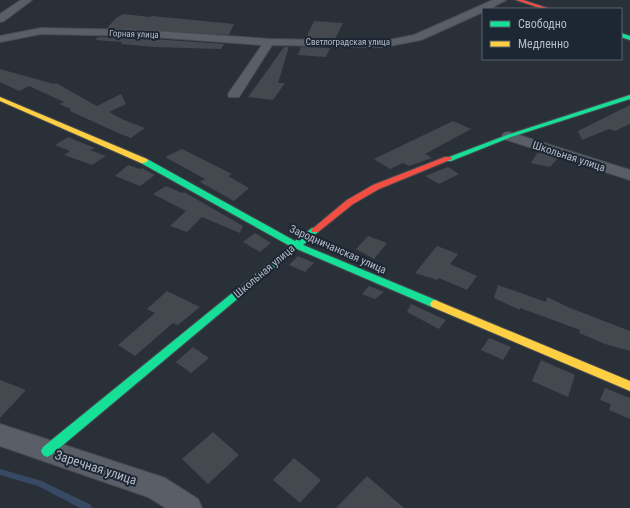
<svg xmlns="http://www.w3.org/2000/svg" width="630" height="508" font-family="'Roboto Condensed',sans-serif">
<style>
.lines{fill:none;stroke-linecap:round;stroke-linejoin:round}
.stream{fill:#384963;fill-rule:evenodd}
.building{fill:#444950}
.street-casing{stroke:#484c53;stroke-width:2}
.fast-casing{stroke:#484c53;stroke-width:2}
.slow-casing{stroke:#484c53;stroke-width:2}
.jam-casing{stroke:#484c53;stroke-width:2}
.street{fill:#5a5e66;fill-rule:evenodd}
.fast{fill:#16e098;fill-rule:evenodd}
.slow{fill:#ffcf43;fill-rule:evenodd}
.jam{fill:#f24e42;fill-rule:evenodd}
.labels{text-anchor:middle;stroke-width:4;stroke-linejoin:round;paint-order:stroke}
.far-street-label{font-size:9px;fill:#b4bcc9;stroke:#1d2633}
.street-label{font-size:11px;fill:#b4bcc9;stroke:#1d2633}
.near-street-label{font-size:13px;fill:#b4bcc9;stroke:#1d2633}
</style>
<rect width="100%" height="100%" fill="#2a3038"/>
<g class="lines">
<path class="stream" d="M 0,469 L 42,481 L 91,505 L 92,508 L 80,508 L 38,486 L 0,475 Z"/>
</g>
<path class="building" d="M 123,14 L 150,17 L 152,16 L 234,24 L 229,35 L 107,28 L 116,18 Z
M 314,21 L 343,23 L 335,39 L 306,38 Z
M 98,37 L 139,38 L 224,44 L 221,49 L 154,47 L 121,44 L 122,42 L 95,40 Z
M 284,47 L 289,47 L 278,83 L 285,83 L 273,100 L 248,97 Z
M 301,47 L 330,48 L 326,57 L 298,55 Z
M 0,69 L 54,84 L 56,83 L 97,106 L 121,94 L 126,104 L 109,112 L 124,120 L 145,128 L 131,138 L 118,133 L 70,111 L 71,109 L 59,104 L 64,102 L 29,86 L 19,91 L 0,82 Z
M 630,105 L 630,124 L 615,131 L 609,129 L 582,140 L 578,131 Z
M 453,121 L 471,129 L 425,154 L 432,158 L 409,166 L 403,163 L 390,169 L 374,159 Z
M 68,137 L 95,148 L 90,150 L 106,156 L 92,165 L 64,155 L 70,151 L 55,145 Z
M 182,149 L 232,174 L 228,176 L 249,188 L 234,201 L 200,182 L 205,179 L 165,157 Z
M 538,152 L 558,158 L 550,167 L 531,163 Z
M 128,165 L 140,169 L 142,168 L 155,175 L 140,186 L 115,176 Z
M 448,167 L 459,174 L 439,184 L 425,176 Z
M 166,186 L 182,193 L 184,192 L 243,226 L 240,233 L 202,217 L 187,232 L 170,226 L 186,211 L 153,194 Z
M 255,233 L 271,243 L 260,252 L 243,242 Z
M 368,236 L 387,243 L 374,259 L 356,249 Z
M 437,246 L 458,254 L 450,264 L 477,276 L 467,290 L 439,278 L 437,280 L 415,273 Z
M 298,256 L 314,263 L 305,272 L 289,265 Z
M 498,285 L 546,302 L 547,297 L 570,308 L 630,331 L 630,351 L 605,344 L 579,333 L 580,330 L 520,308 L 520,310 L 494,298 Z
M 369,286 L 384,292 L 375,299 L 362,294 Z
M 167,291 L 200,307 L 178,325 L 173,323 L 135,356 L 118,345 L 155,313 L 147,309 Z
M 411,304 L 446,320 L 439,329 L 407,312 Z
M 489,338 L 511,347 L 503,360 L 481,350 Z
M 193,347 L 209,358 L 191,373 L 176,362 Z
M 541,360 L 575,375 L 568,397 L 532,381 Z
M 0,380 L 26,390 L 0,418 Z
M 605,388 L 630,398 L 630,419 L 609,410 L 611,404 L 600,400 Z
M 213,432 L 239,455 L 208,484 L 182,459 Z
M 294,458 L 321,480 L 300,503 L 273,480 Z
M 367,476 L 404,508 L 336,508 Z"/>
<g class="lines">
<defs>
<path id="street" d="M 21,0 L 32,0 L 4,21 L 0,22 L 0,14 Z
M 493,0 L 506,0 L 489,9 L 483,9 L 483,12 L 421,40 L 384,47 L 272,45 L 239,97 L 229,97 L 228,94 L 262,45 L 139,36 L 41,34 L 0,42 L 0,36 L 41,28 L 139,30 L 269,39 L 384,41 L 414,35 Z
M 509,132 L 630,170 L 630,180 L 504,139 L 502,136 L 504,133 Z
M 0,424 L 165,478 L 198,499 L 202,508 L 166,508 L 148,497 L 0,446 Z"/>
<path id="fast" d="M 621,33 L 630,36 L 630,40 L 621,37 Z
M 630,95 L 630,99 L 511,137 L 451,161 L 445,161 L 444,159 L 507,135 Z
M 141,159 L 147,159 L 295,241 L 312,228 L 318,228 L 319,230 L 318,232 L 303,245 L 438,301 L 440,304 L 438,307 L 432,307 L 297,249 L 51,455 L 47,457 L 43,455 L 41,451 L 43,447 L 290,246 L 141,163 Z"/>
<path id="slow" d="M 0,97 L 147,159 L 148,161 L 144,163 L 141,163 L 0,101 Z
M 435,300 L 630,381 L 630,391 L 432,307 L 430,304 L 432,301 Z"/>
<path id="jam" d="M 516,0 L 523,0 L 550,9 L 543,9 Z
M 445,157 L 451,157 L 452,159 L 379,189 L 353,204 L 318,232 L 312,232 L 311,230 L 347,200 L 373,185 Z"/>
</defs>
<use href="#street" class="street-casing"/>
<use href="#fast" class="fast-casing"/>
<use href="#slow" class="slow-casing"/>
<use href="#jam" class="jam-casing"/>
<use href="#street" class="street"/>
<use href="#fast" class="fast"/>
<use href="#slow" class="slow"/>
<use href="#jam" class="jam"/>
</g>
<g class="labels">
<g class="far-street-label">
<text transform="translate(134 34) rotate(2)" y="3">Горная улица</text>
<text x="348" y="45">Светлоградская улица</text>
</g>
<g class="street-label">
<text transform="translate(569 156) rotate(18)" y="4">Школьная улица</text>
<text transform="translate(338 249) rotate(24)" y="4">Зародничанская улица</text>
<text transform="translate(264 271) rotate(-40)" y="4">Школьная улица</text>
</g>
<g class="near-street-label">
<text transform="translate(96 467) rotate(18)" y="5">Заречная улица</text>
</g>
</g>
<rect x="482" y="8" width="140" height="52" fill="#1d2633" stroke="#59626f"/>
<rect x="490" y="21" width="20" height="6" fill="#16e098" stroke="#59626f"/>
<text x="518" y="28" font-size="12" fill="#b4bcc9">Свободно</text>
<rect x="490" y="41" width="20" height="6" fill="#ffcf43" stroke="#59626f"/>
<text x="518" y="48" font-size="12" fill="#b4bcc9">Медленно</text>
</svg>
